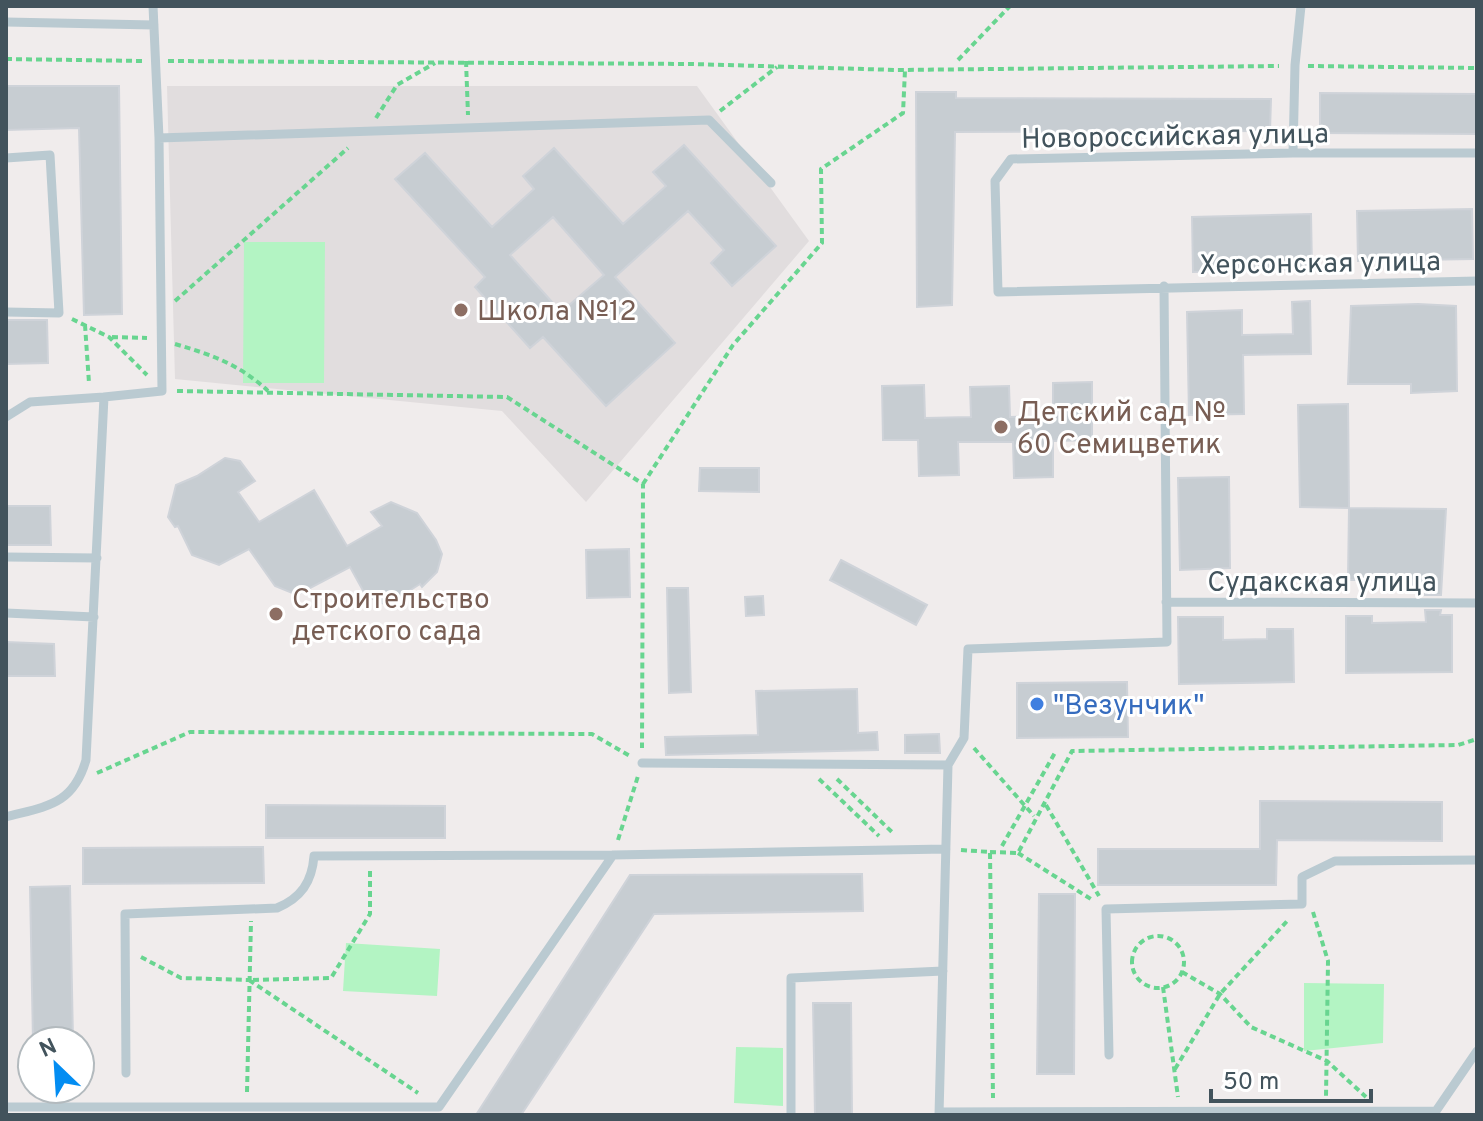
<svg xmlns="http://www.w3.org/2000/svg" width="1483" height="1121" font-family="Overpass,sans-serif">
<style>
.education{fill:#e1ddde}
.green{fill:#b3f4c3}
.building{fill:#c7cdd2;stroke:#cfd3d9;stroke-width:2;fill-rule:evenodd}
.lines{fill:none;stroke-linecap:round;stroke-linejoin:round}
.path{stroke:#68d590;stroke-width:4;stroke-dasharray:6 4;stroke-linecap:butt}
.lane{stroke:#bacad1;stroke-width:9}
.education-dot{fill:#8d6e63;stroke:#fff;stroke-width:3}
.shop-dot{fill:#3f7fe0;stroke:#fff;stroke-width:3}
.labels{text-anchor:middle;stroke-width:6;stroke-linejoin:round;paint-order:stroke}
.street-label{font-size:28px;fill:#42535c;stroke:#fff}
.education-label{font-size:28px;fill:#785e54;stroke:#fff;text-anchor:start}
.shop-label{font-size:28px;fill:#366cbe;stroke:#fff;text-anchor:start}
</style>
<rect width="100%" height="100%" fill="#f0ecec"/>
<path class="education" d="M 167,86 L 697,86 L 809,241 L 586,502 L 502,411 L 175,379 Z"/>
<path class="green" d="M 244,242 L 325,242 L 324,383 L 243,383 Z
M 346,943 L 440,949 L 437,996 L 343,991 Z
M 1304,983 L 1384,984 L 1383,1043 L 1304,1051 Z
M 736,1047 L 783,1048 L 783,1106 L 734,1103 Z"/>
<path class="building" d="M 6,86 L 119,86 L 122,314 L 84,315 L 79,128 L 6,130 Z
M 916,92 L 956,92 L 956,98 L 1271,99 L 1270,131 L 955,132 L 952,305 L 917,307 Z
M 1320,93 L 1477,94 L 1477,134 L 1320,133 Z
M 684,145 L 776,246 L 732,286 L 711,263 L 724,250 L 688,211 L 615,277 L 675,343 L 606,406 L 543,337 L 530,348 L 475,287 L 485,277 L 395,179 L 425,153 L 492,227 L 534,189 L 523,176 L 554,148 L 623,224 L 666,186 L 653,172 ZM 553,217 L 604,275 L 561,312 L 510,255 Z
M 1472,209 L 1473,259 L 1358,261 L 1357,211 Z
M 1311,214 L 1312,269 L 1193,272 L 1192,217 Z
M 1310,301 L 1311,354 L 1243,355 L 1244,414 L 1189,415 L 1187,312 L 1242,310 L 1242,335 L 1293,334 L 1292,302 Z
M 1418,304 L 1456,306 L 1457,391 L 1411,393 L 1411,384 L 1348,384 L 1351,306 Z
M 6,320 L 47,320 L 48,363 L 6,364 Z
M 1092,382 L 1092,440 L 1053,441 L 1053,477 L 1014,478 L 1013,442 L 958,442 L 959,475 L 919,476 L 918,440 L 883,440 L 882,386 L 924,385 L 925,418 L 971,417 L 970,387 L 1009,386 L 1010,417 L 1053,416 L 1053,383 Z
M 1348,404 L 1349,508 L 1300,507 L 1298,405 Z
M 225,458 L 240,461 L 255,481 L 238,492 L 259,522 L 314,490 L 347,546 L 382,526 L 371,512 L 391,502 L 417,513 L 436,540 L 442,554 L 437,572 L 422,587 L 420,584 L 387,605 L 366,596 L 350,567 L 297,595 L 275,586 L 249,549 L 219,565 L 192,555 L 178,526 L 175,527 L 168,517 L 176,485 L 197,476 Z
M 700,468 L 759,468 L 759,492 L 699,491 Z
M 1229,477 L 1230,568 L 1180,570 L 1178,478 Z
M 6,506 L 50,506 L 51,545 L 6,545 Z
M 1349,508 L 1446,509 L 1441,595 L 1425,595 L 1425,587 L 1413,587 L 1413,580 L 1348,580 Z
M 629,549 L 630,597 L 587,598 L 586,550 Z
M 841,560 L 927,605 L 916,625 L 830,580 Z
M 667,588 L 688,588 L 691,692 L 669,693 Z
M 763,596 L 764,615 L 746,616 L 745,597 Z
M 1425,610 L 1441,610 L 1440,615 L 1452,615 L 1452,672 L 1346,673 L 1346,616 L 1372,616 L 1372,623 L 1426,622 Z
M 1178,617 L 1223,617 L 1223,640 L 1267,639 L 1267,629 L 1293,629 L 1294,682 L 1179,684 Z
M 6,642 L 54,644 L 55,676 L 6,676 Z
M 1127,682 L 1128,737 L 1017,738 L 1017,683 Z
M 857,689 L 858,733 L 877,732 L 878,750 L 666,755 L 665,737 L 758,735 L 756,691 Z
M 939,734 L 940,753 L 905,753 L 905,735 Z
M 1260,801 L 1442,802 L 1442,841 L 1277,840 L 1276,885 L 1098,885 L 1098,849 L 1260,849 Z
M 266,805 L 445,806 L 445,838 L 266,838 Z
M 263,847 L 264,883 L 83,884 L 83,848 Z
M 862,874 L 863,911 L 654,914 L 521,1115 L 476,1115 L 630,875 Z
M 70,886 L 73,1041 L 33,1041 L 30,887 Z
M 1039,894 L 1075,894 L 1074,1074 L 1037,1074 Z
M 813,1003 L 851,1003 L 852,1115 L 815,1115 Z"/>
<g class="lines">
<path class="path" d="M 6,59 L 144,61
M 958,60 L 1010,6
M 168,61 L 692,64 L 897,70 L 1279,66
M 466,61 L 468,115
M 1308,66 L 1477,68
M 720,111 L 777,67
M 376,118 L 397,85 L 435,63
M 175,301 L 348,148
M 72,319 L 109,337 L 147,375
M 85,325 L 89,383
M 112,337 L 147,338
M 175,344 C 212,355 239,364 268,391
M 177,391 L 507,397 L 643,484 L 642,748
M 643,484 L 733,345 L 822,243 L 821,169 L 903,113 L 905,70
M 974,748 L 1034,816
M 97,773 L 190,732 L 592,734 L 630,756
M 819,779 L 879,836
M 837,779 L 894,834
M 1046,805 L 1099,896
M 618,840 L 638,776
M 1002,846 L 1056,751
M 961,850 L 990,852 L 993,1098
M 990,852 L 1018,853 L 1072,751 L 1458,745 L 1477,739
M 1018,853 L 1094,901
M 370,871 L 370,914 L 331,978 L 249,980 L 418,1093
M 1313,912 L 1328,961 L 1326,1097
M1132 962a26 26 0 1 1 52 0a26 26 0 1 1-52 0Z
M 141,957 L 181,978 L 249,980
M 1182,972 L 1220,994 L 1251,1027 L 1327,1061 L 1366,1097
M 1163,987 L 1178,1097
M 1175,1069 L 1220,994 L 1289,919
M 247,1092 L 251,921"/>
<path class="lane" d="M 153,6 L 159,138
M 6,22 L 154,25
M 1293,153 L 1295,65 L 1301,6
M 1477,153 L 1293,153 L 1011,159 L 995,181 L 998,292 L 1477,281
M 6,158 L 50,155 L 59,313 L 6,312
M 6,417 L 30,402 L 104,397
M 6,557 L 97,558
M 1166,602 L 1477,603
M 6,613 L 94,617
M 642,763 L 948,765
M 6,817 C 47,806 73,805 86,760 L 104,397 L 162,391 L 159,138 L 709,120 L 771,183
M 1109,1055 L 1106,909 L 1302,904 L 1302,877 L 1335,861 L 1477,860
M 126,1073 L 125,914 L 277,908 C 301,898 312,882 314,856 L 613,855 L 946,849
M 6,1107 L 439,1107 L 613,855
M 939,1112 L 1436,1111 L 1477,1051
M 791,1115 L 791,978 L 943,971
M 939,1115 L 948,765 L 964,738 L 968,649 L 1167,642 L 1164,286"/>
</g>
<g class="education-dot">
<circle cx="461" cy="310" r="8"/>
<circle cx="1001" cy="427" r="8"/>
<circle cx="276" cy="614" r="8"/>
</g>
<circle class="shop-dot" cx="1037" cy="704" r="8"/>
<g class="labels">
<g class="street-label">
<text transform="translate(1175 135) rotate(-1)" y="10">Новороссийская улица</text>
<text transform="translate(1320 262) rotate(-1)" y="10">Херсонская улица</text>
<text x="1322" y="591">Судакская улица</text>
</g>
<g class="education-label">
<text x="477" y="320">Школа №12</text>
<text x="1017" y="421">Детский сад №<tspan x="1017" dy="32">60 Семицветик</tspan></text>
<text x="292" y="608">Строительство<tspan x="292" dy="32">детского сада</tspan></text>
</g>
<g class="shop-label">
<text x="1053" y="714">"Везунчик"</text>
</g>
</g>
<rect width="1483" height="1121" fill="none" stroke="#42535c" stroke-width="16"/>
<g transform="translate(56 1065) rotate(335)"><circle r="38" fill="#ffffff" stroke="#b3babe" stroke-width="2"/>
<path d="M0-6L14 30L0 20L-14 30Z" fill="#038df2"/>
<text y="-12" font-size="22" font-weight="bold" text-anchor="middle" fill="#42535c">N</text>
</g>
<path d="M1211 1089v12h160v-12" fill="none" stroke="#42535c" stroke-width="4"/>
<text x="1223" y="1089" font-size="24" fill="#42535c" stroke="#ffffff" stroke-width="6" paint-order="stroke">50 m</text>
</svg>
